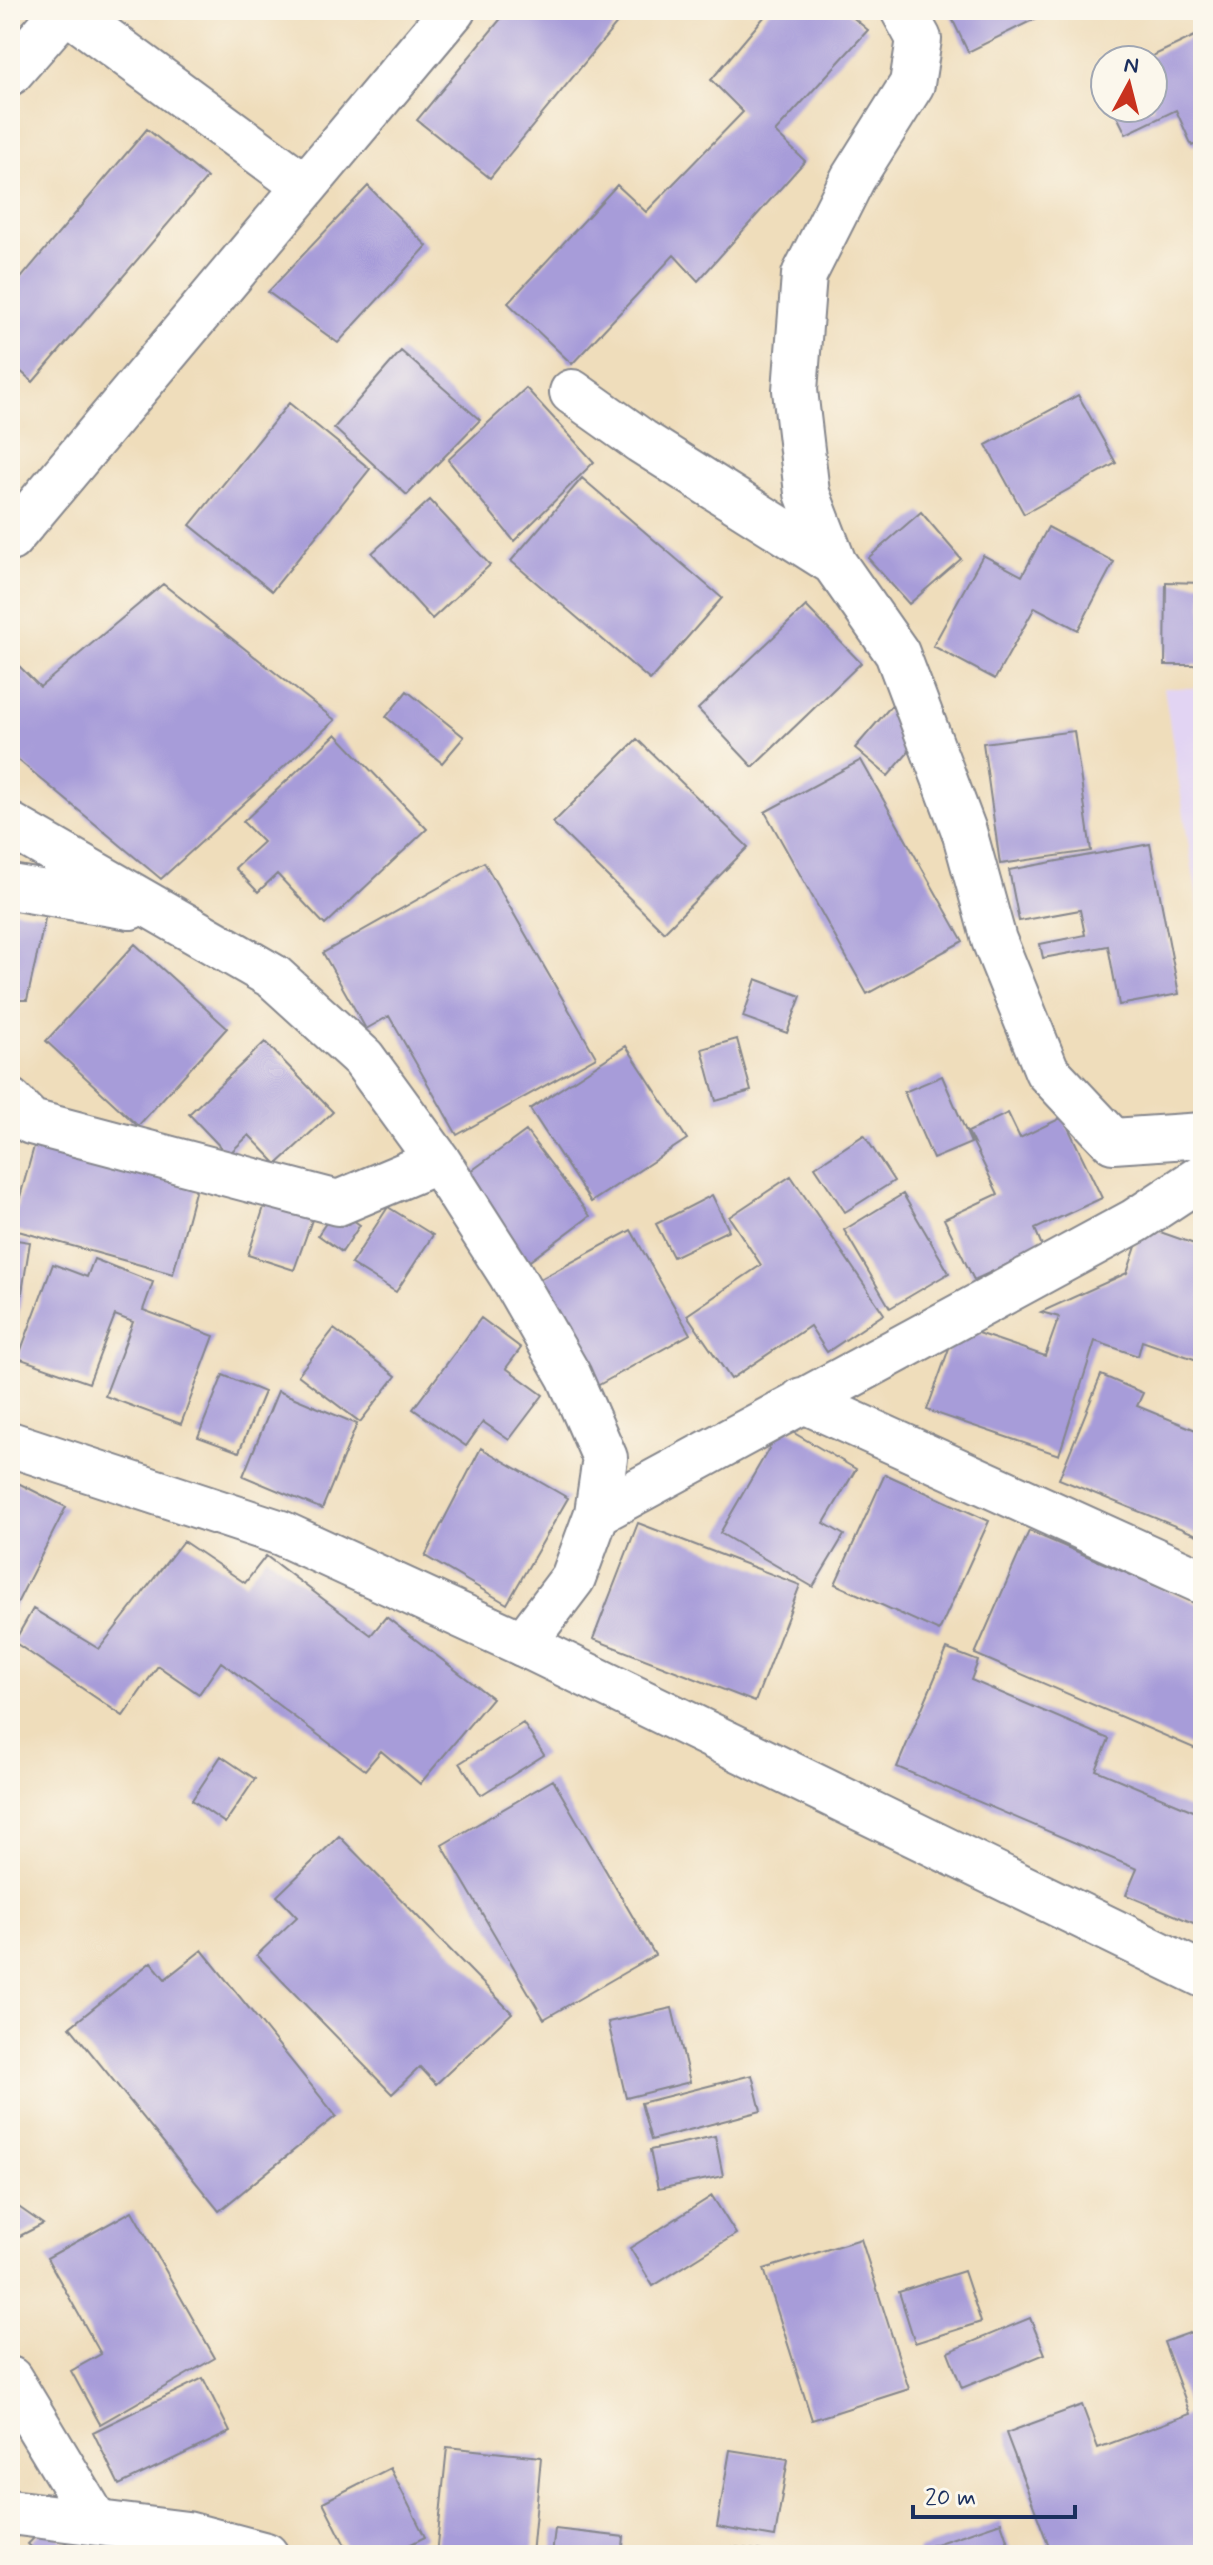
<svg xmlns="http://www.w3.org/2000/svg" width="1213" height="2565" font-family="Mynerve,sans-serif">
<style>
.built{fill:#e2d4f3}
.building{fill:#a79cd9}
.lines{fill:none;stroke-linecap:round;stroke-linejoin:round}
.minor-casing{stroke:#85868c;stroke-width:48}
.major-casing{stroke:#85868c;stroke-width:48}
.minor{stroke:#fff;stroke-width:44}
.major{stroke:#fff;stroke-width:44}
</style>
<rect width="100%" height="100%" fill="#fbf7ec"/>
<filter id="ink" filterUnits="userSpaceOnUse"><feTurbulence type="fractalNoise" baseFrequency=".0125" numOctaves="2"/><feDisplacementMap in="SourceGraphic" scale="16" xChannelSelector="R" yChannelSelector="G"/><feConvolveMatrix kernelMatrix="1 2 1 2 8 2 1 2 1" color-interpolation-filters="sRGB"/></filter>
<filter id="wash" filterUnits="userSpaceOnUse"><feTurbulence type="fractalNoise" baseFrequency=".006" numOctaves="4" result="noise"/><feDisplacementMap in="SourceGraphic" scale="32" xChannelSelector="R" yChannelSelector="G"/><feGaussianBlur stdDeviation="1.8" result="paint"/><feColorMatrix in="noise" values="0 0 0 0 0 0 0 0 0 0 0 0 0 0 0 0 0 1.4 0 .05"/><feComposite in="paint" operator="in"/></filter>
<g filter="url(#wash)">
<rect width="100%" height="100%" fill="#efddbb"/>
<path class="built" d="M 1164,688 L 1203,688 L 1203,937 Z"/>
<g id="blocks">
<path class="building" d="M 508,10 L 628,10 L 490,178 L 417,120 Z
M 770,10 L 844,10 L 868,30 L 775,132 L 805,161 L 698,281 L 674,255 L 572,364 L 508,303 L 617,185 L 646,212 L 743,112 L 711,80 Z
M 948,10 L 1053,10 L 968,52 Z
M 1203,32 L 1203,141 L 1192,146 L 1176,110 L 1126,134 L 1113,108 L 1153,108 L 1153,60 L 1144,60 Z
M 147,129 L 207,178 L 33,382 L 10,362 L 10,291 Z
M 368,186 L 427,246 L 338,343 L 268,292 Z
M 401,351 L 480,420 L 407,495 L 334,428 Z
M 526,388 L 594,462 L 514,541 L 448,460 Z
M 1078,395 L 1116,463 L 1024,514 L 986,445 Z
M 289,403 L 370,469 L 272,591 L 190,525 Z
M 582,478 L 722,598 L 650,680 L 511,561 Z
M 430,500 L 490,565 L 432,619 L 372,553 Z
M 921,512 L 961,559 L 909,604 L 868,558 Z
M 1048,527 L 1114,562 L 1078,630 L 1035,607 L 995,679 L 933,646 L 983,555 L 1022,576 Z
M 1166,582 L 1203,583 L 1203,665 L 1165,665 Z
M 163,584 L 335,720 L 161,879 L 10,753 L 10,657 L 40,687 Z
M 806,606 L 861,663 L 753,767 L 698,709 Z
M 407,691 L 464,737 L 442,763 L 386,717 Z
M 891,706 L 924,734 L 888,776 L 855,748 Z
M 1074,731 L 1091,851 L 1000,864 L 983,743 Z
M 336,734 L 427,829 L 325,925 L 277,874 L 258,892 L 235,868 L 263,842 L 243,822 Z
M 637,739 L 748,847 L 664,932 L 553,823 Z
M 861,760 L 963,941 L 867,994 L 765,812 Z
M 1150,844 L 1179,994 L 1119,1005 L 1108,946 L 1043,958 L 1040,944 L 1085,935 L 1080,910 L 1019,921 L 1009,870 Z
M 484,862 L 596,1057 L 457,1135 L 389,1016 L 366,1029 L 323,953 Z
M 10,910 L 46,914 L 27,1000 L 10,1000 Z
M 135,944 L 227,1028 L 138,1126 L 46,1041 Z
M 756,979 L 801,996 L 787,1033 L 743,1017 Z
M 737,1039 L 751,1091 L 716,1101 L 702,1049 Z
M 265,1042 L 333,1112 L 277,1164 L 249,1135 L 228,1155 L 189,1114 Z
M 626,1046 L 687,1139 L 591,1202 L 530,1109 Z
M 942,1076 L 971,1143 L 933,1159 L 904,1092 Z
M 1008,1113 L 1020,1138 L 1063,1117 L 1102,1198 L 1035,1229 L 1043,1248 L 974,1280 L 944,1219 L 998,1194 L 968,1132 Z
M 526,1131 L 590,1216 L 523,1266 L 459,1180 Z
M 864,1135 L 894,1181 L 845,1212 L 815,1167 Z
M 35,1143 L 196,1188 L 173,1274 L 11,1229 Z
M 791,1176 L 884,1314 L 827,1352 L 810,1326 L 731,1379 L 687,1315 L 761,1265 L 729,1217 Z
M 903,1194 L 949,1273 L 890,1308 L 844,1230 Z
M 712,1195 L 729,1230 L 673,1257 L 656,1224 Z
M 266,1201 L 313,1217 L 294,1270 L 248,1255 Z
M 388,1207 L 433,1235 L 396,1292 L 351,1264 Z
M 336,1208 L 360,1225 L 342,1252 L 318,1235 Z
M 1143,1226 L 1203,1247 L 1203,1362 L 1142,1341 L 1138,1356 L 1095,1341 L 1059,1455 L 927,1410 L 957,1326 L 1045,1356 L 1059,1317 L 1041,1312 L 1127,1273 Z
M 631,1230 L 690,1334 L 597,1386 L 537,1281 Z
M 10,1239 L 30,1242 L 12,1356 L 10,1356 Z
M 94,1259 L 153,1282 L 143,1310 L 214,1336 L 181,1424 L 105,1396 L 133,1322 L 115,1315 L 89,1383 L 18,1358 L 53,1264 L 87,1277 Z
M 481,1318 L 521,1348 L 506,1368 L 543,1395 L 509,1440 L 483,1422 L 466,1446 L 413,1409 Z
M 334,1329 L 396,1376 L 360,1422 L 298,1375 Z
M 223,1375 L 264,1392 L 239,1452 L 198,1437 Z
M 1101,1375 L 1143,1393 L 1137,1406 L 1203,1433 L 1202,1537 L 1059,1479 Z
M 278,1391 L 357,1424 L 322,1509 L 243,1476 Z
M 782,1426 L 856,1469 L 824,1523 L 844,1535 L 813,1587 L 720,1533 Z
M 481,1448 L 568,1498 L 507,1604 L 425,1556 Z
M 885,1474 L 989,1521 L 939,1631 L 835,1584 Z
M 10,1479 L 66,1507 L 10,1617 Z
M 638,1523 L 800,1585 L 755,1702 L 593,1639 Z
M 1029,1531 L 1203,1606 L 1203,1752 L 975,1654 Z
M 183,1541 L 245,1583 L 266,1556 L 371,1635 L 386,1617 L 492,1698 L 420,1784 L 381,1751 L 365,1770 L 221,1662 L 199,1694 L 158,1666 L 123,1716 L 14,1642 L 33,1609 L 99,1649 Z
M 947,1649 L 978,1661 L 971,1680 L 1109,1739 L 1096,1770 L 1203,1815 L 1203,1927 L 1126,1895 L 1137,1869 L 897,1767 Z
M 523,1723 L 544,1755 L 481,1795 L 460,1763 Z
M 221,1756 L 255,1779 L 225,1823 L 192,1800 Z
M 553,1780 L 655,1955 L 544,2019 L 442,1845 Z
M 339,1836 L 512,2013 L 436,2084 L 420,2067 L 392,2094 L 257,1955 L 297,1917 L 277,1896 Z
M 202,1950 L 336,2116 L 219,2211 L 70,2027 L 151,1962 L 165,1979 Z
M 672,2008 L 690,2082 L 626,2098 L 608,2022 Z
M 752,2075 L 761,2111 L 651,2140 L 641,2103 Z
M 715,2136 L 723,2176 L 658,2189 L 650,2150 Z
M 712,2196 L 736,2234 L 653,2286 L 630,2248 Z
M 10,2201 L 43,2224 L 10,2241 Z
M 132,2211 L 215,2358 L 100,2424 L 71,2371 L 101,2354 L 47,2258 Z
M 861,2239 L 909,2389 L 812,2420 L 764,2269 Z
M 964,2271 L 981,2322 L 915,2343 L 899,2292 Z
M 1030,2318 L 1045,2354 L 962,2388 L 948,2352 Z
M 1203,2328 L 1203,2555 L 1052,2555 L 1006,2433 L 1082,2405 L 1098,2448 L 1190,2414 L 1164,2342 Z
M 203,2378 L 230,2432 L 119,2485 L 93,2432 Z
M 447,2447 L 541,2457 L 532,2555 L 436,2555 Z
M 730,2450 L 788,2459 L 775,2537 L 717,2527 Z
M 390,2468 L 425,2537 L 389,2555 L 350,2555 L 323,2502 Z
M 1001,2522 L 1012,2555 L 919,2555 L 918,2550 Z
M 47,2525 L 78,2555 L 40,2555 L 28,2544 Z
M 555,2529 L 624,2537 L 622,2555 L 552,2555 Z
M 733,2547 L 776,2553 L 776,2555 L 732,2555 Z"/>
</g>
</g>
<g filter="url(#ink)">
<use href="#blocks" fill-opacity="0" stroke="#85868c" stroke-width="2"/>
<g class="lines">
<defs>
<path id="minor" d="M 66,10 L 305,186
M 903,10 L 919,39 L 912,84 L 853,178 L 804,275 L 795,390 L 807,493 L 834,563 L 897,653 L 964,831 L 994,940 L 1047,1071 L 1113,1141 L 1203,1135
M 10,73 L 65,10
M 572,392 L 641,441 L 834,563
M 10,539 L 453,10
M 10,825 L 274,977 L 363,1058 L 438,1161 L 511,1275 L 569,1376 L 605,1458 L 597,1513 L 573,1578 L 523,1644
M 10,887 L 130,907
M 10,1101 L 31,1122 L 338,1203 L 438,1161
M 802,1400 L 1203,1582
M 597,1513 L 1135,1221 L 1203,1176
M 10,2379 L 96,2522
M 10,2512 L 187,2534 L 266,2555"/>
<path id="major" d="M 10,1444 L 281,1533 L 523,1644 L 1203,1975"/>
</defs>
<use href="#minor" class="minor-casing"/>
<use href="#major" class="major-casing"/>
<use href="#minor" class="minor"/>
<use href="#major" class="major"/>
</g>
</g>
<rect width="1213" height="2565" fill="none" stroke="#fbf7ec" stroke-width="40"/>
<g transform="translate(1129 84) rotate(7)"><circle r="38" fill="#fbf7ec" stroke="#a1a7b3" stroke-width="2"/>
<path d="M0-6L14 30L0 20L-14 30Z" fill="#c8321e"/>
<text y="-12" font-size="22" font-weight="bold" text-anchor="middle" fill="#1b2f5e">N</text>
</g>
<path d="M913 2505v12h162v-12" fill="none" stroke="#1b2f5e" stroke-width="4"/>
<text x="925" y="2505" font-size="24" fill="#1b2f5e" stroke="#fbf7ec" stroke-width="6" paint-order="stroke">20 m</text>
</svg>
